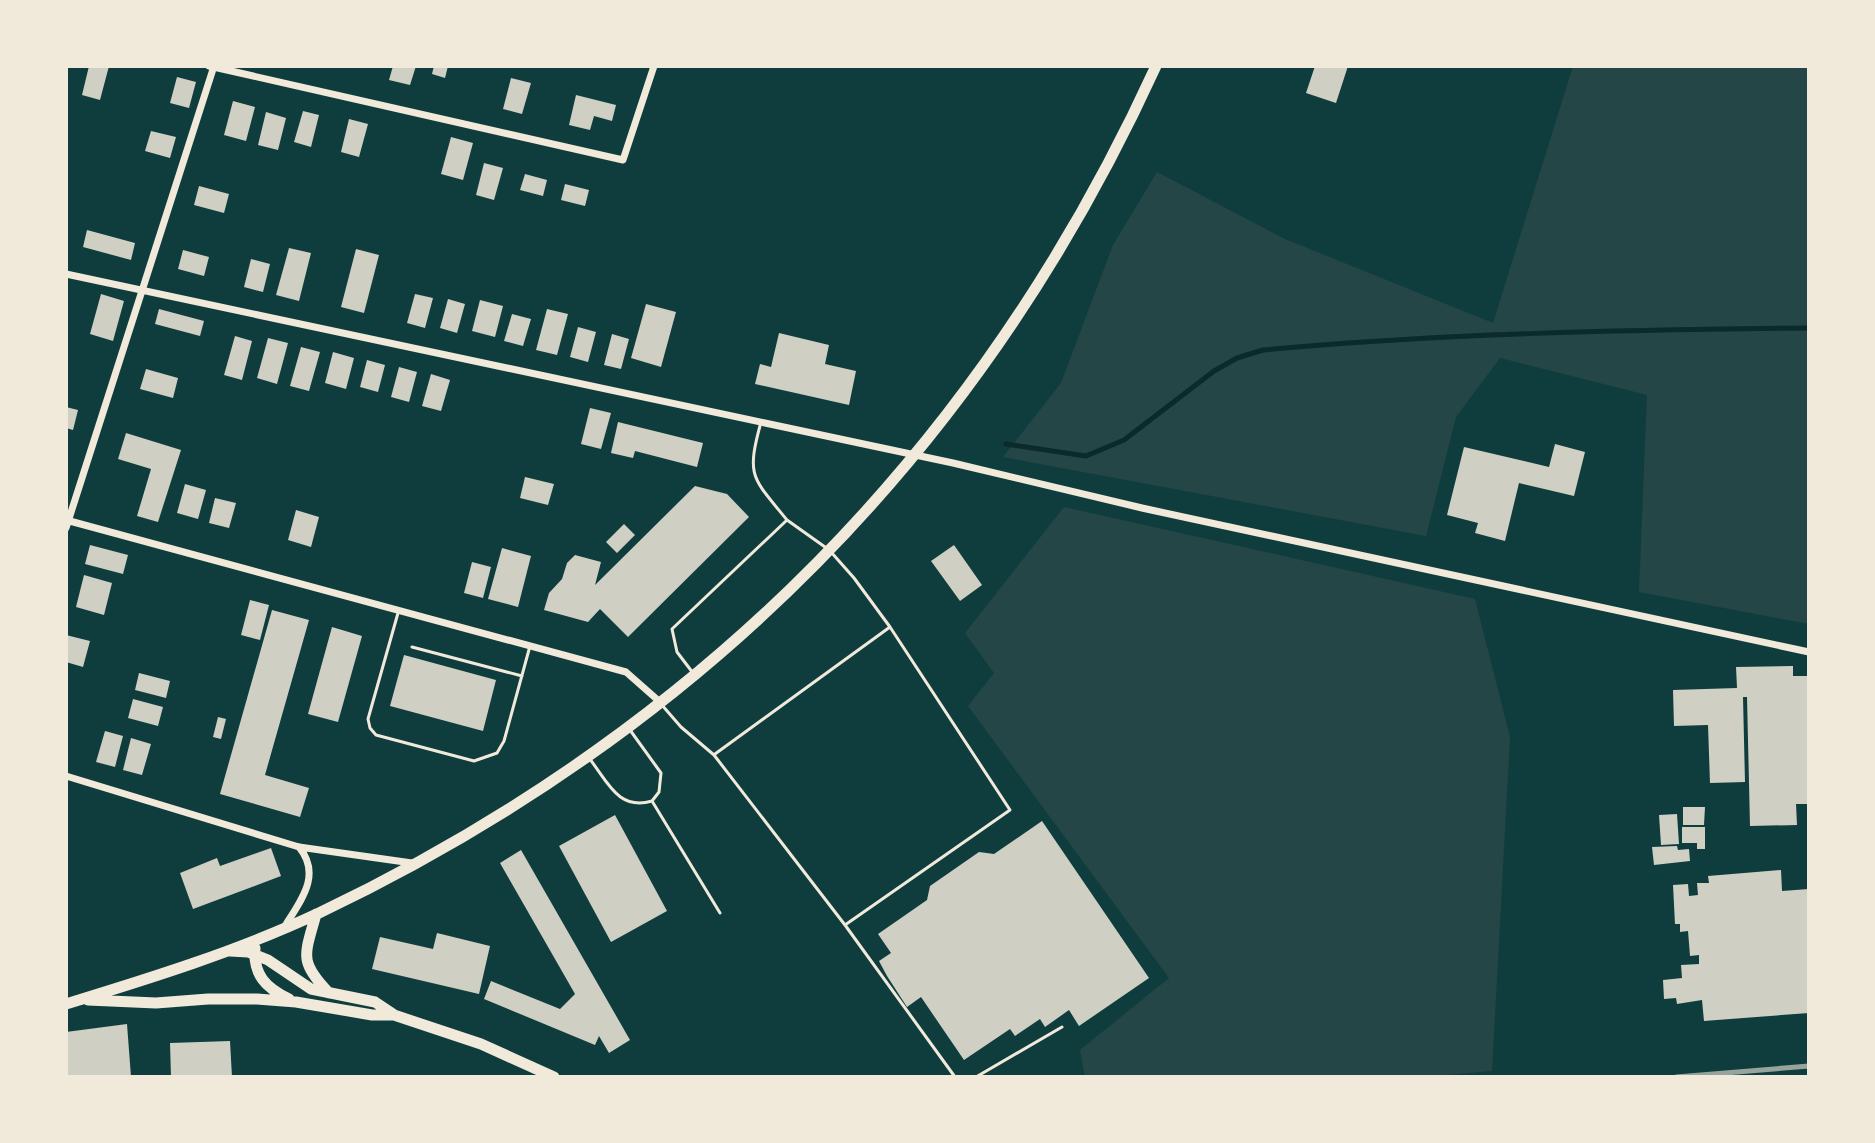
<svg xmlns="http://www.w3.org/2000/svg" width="1875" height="1143" font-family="'Public Sans',sans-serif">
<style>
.green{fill:#244646}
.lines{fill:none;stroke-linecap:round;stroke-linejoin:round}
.stream{stroke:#0a2a2b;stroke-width:5}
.building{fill:#cfcfc3}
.service{stroke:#f1e9da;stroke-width:3}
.minor{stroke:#f1e9da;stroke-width:7}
.primary{stroke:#f1e9da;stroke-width:11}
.rail{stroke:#97a49c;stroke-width:5}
</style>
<rect width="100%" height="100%" fill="#0f3d3e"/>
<path class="green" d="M 1573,66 L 1809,66 L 1809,624 L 1639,592 L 1647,395 L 1500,358 L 1456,417 L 1426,536 L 1003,457 L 1061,383 L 1113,245 L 1157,172 L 1285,239 L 1493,323 Z
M 1064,507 L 1475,599 L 1510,737 L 1492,1071 L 1424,1077 L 1085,1077 L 1080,1050 L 1169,978 L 968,706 L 994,673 L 965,633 Z"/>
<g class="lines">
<path class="stream" d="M 1006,444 L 1086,456 L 1124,440 L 1214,371 L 1237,358 L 1263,350 C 1444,333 1627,330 1809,328"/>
</g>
<path class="building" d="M 89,66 L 109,66 L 100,100 L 82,95 Z
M 393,66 L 416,66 L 410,85 L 389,80 Z
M 434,66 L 448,66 L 445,78 L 432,74 Z
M 1315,66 L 1348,66 L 1336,103 L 1306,93 Z
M 177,77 L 196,82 L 189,108 L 170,103 Z
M 511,78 L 531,83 L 522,114 L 503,109 Z
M 576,95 L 616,105 L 612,121 L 594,116 L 590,130 L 569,125 Z
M 233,101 L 255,107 L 246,141 L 224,135 Z
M 303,111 L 319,115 L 311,147 L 294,142 Z
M 266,112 L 286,118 L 278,150 L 258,145 Z
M 349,119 L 368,124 L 359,157 L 341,152 Z
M 151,131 L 176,137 L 170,158 L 145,151 Z
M 451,137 L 473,143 L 463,180 L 441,174 Z
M 484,163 L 503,168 L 494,200 L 476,195 Z
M 525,174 L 547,180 L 543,196 L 520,190 Z
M 565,184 L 589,190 L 585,206 L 561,200 Z
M 199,186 L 229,194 L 224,213 L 194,205 Z
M 87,230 L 135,243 L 131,260 L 83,247 Z
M 289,248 L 311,253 L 299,301 L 276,295 Z
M 356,249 L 379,255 L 364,313 L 341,307 Z
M 183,250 L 209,257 L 204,276 L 178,269 Z
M 251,259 L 270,264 L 263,292 L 244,287 Z
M 101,294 L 124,301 L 113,341 L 90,334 Z
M 415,294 L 433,298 L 425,328 L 407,323 Z
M 448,299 L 465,304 L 457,333 L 440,328 Z
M 480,300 L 503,306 L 495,337 L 472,331 Z
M 646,304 L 676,312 L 661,367 L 631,358 Z
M 159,309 L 204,321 L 200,336 L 155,324 Z
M 547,309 L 568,314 L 557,355 L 536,350 Z
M 512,314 L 531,319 L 523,346 L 504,341 Z
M 578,327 L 596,332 L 588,362 L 570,357 Z
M 779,333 L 829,345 L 825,364 L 856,371 L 849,405 L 755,384 L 760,364 L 771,367 Z
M 612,334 L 629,339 L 621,369 L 604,365 Z
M 235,336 L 252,341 L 242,380 L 224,375 Z
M 268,338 L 288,343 L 277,384 L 257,378 Z
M 301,347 L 320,352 L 309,391 L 290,386 Z
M 333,352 L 354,358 L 346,389 L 325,383 Z
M 367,360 L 385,365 L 378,392 L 360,387 Z
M 399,367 L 417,372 L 409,402 L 391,397 Z
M 146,369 L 178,378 L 173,398 L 140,389 Z
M 431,374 L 450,380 L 441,411 L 422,406 Z
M 66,407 L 78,410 L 73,430 L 66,428 Z
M 590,408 L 611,413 L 601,449 L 581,444 Z
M 618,422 L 703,443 L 697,467 L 635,451 L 633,458 L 611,453 Z
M 126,433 L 181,450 L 158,522 L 137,516 L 151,469 L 118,459 Z
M 1555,444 L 1585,452 L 1574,496 L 1519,483 L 1505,541 L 1475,533 L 1478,523 L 1447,515 L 1464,447 L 1549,467 Z
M 525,477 L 554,484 L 548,505 L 520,498 Z
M 185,484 L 206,490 L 198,519 L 177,513 Z
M 695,486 L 727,494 L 749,517 L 628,637 L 600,609 L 588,622 L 544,610 L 549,593 L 562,579 L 567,563 L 575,555 L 601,562 L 595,585 Z
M 215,498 L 236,503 L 229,528 L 209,523 Z
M 296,510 L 319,517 L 311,547 L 288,540 Z
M 624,524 L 635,535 L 617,553 L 606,542 Z
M 90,545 L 128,555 L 123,574 L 85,564 Z
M 954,545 L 982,585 L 960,601 L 931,561 Z
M 502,548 L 531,556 L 518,607 L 488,599 Z
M 472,562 L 491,567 L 483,598 L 464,593 Z
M 84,575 L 112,583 L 104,615 L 76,607 Z
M 250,600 L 269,605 L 260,640 L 241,635 Z
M 272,610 L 309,620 L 265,775 L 309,788 L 300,817 L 220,794 Z
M 332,627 L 362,636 L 338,722 L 308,714 Z
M 66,635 L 90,641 L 83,667 L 66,662 Z
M 404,655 L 496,680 L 483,731 L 390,706 Z
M 1793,666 L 1793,676 L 1809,676 L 1809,804 L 1796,804 L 1797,825 L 1750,826 L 1747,697 L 1743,697 L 1745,782 L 1710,783 L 1708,725 L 1674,726 L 1673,690 L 1737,688 L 1736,667 Z
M 139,673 L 170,681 L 166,698 L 135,690 Z
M 133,699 L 163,707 L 158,726 L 128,718 Z
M 218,717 L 226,719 L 221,739 L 213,737 Z
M 105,731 L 123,736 L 115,767 L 96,762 Z
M 131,738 L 151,744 L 142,775 L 123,770 Z
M 1683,807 L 1705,807 L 1704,825 L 1683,825 Z
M 1677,814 L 1679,844 L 1661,845 L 1659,815 Z
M 615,815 L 667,911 L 611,942 L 559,846 Z
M 1042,821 L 1149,978 L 1079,1026 L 1069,1010 L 1045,1027 L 1040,1019 L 1015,1036 L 1010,1029 L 964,1060 L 921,997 L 907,1007 L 887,976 L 879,961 L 891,953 L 878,934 L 927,900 L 930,886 L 979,852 L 994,854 Z
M 1682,827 L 1705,827 L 1705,849 L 1697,849 L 1697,843 L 1682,843 Z
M 1677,846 L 1678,850 L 1689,849 L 1690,861 L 1654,865 L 1652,847 Z
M 271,848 L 281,876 L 193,909 L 180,873 L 217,858 L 220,866 Z
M 521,850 L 630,1040 L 609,1053 L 599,1036 L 595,1045 L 484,999 L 491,981 L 560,1009 L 575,994 L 500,863 Z
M 1781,870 L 1782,891 L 1809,889 L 1809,1013 L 1704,1021 L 1702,1000 L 1677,1004 L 1676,998 L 1664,999 L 1663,980 L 1682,978 L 1681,965 L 1699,964 L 1699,955 L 1690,956 L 1688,931 L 1680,932 L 1680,924 L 1675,924 L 1673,885 L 1688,884 L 1689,896 L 1698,895 L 1697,883 L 1709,883 L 1708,876 Z
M 437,933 L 490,946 L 479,994 L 372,969 L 380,937 L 433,949 Z
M 127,1024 L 131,1077 L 66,1077 L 66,1032 Z
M 230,1041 L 232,1077 L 171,1077 L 170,1043 Z"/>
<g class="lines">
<path class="service" d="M 761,422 C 746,477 752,477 787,520
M 398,613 L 368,719 L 370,728 L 376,735 L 474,761 L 497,753 L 504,741 L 530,646
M 412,647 L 522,676
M 693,673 L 677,652 L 672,629 L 787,520 L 825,547
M 661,704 L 681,727 L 714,755 L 845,925 L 1010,810 L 890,627 L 854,578 L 831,552
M 630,730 L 661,773 L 659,792 L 652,801
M 715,754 L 890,627
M 589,758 C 608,782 618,811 652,801 L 720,913
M 845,925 L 955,1077
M 976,1077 L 1062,1027"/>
<path class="minor" d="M 209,66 L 623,160 L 654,66
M 66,274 L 953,463 L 1142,508 L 1809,652
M 66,520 L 626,672 L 660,702
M 66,528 L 214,66
M 66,776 L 299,847 L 412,863
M 285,926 C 301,900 322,875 299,847"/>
<path class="primary" d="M 316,914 C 305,955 298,961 329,993
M 255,948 C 253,975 266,988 289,999
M 230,951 L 248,952 L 268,960 L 311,989 L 375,1002 L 393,1014
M 88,1000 L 156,1003 L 208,999 L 257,999 L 296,1002 L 372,1015 L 394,1015 L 481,1044 L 554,1077
M 66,1004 C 151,978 238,951 319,913 C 700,731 980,451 1156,66"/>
<path class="rail" d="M 1676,1077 L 1809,1066"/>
</g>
<rect width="1875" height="1143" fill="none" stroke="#f1e9da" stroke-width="136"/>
</svg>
